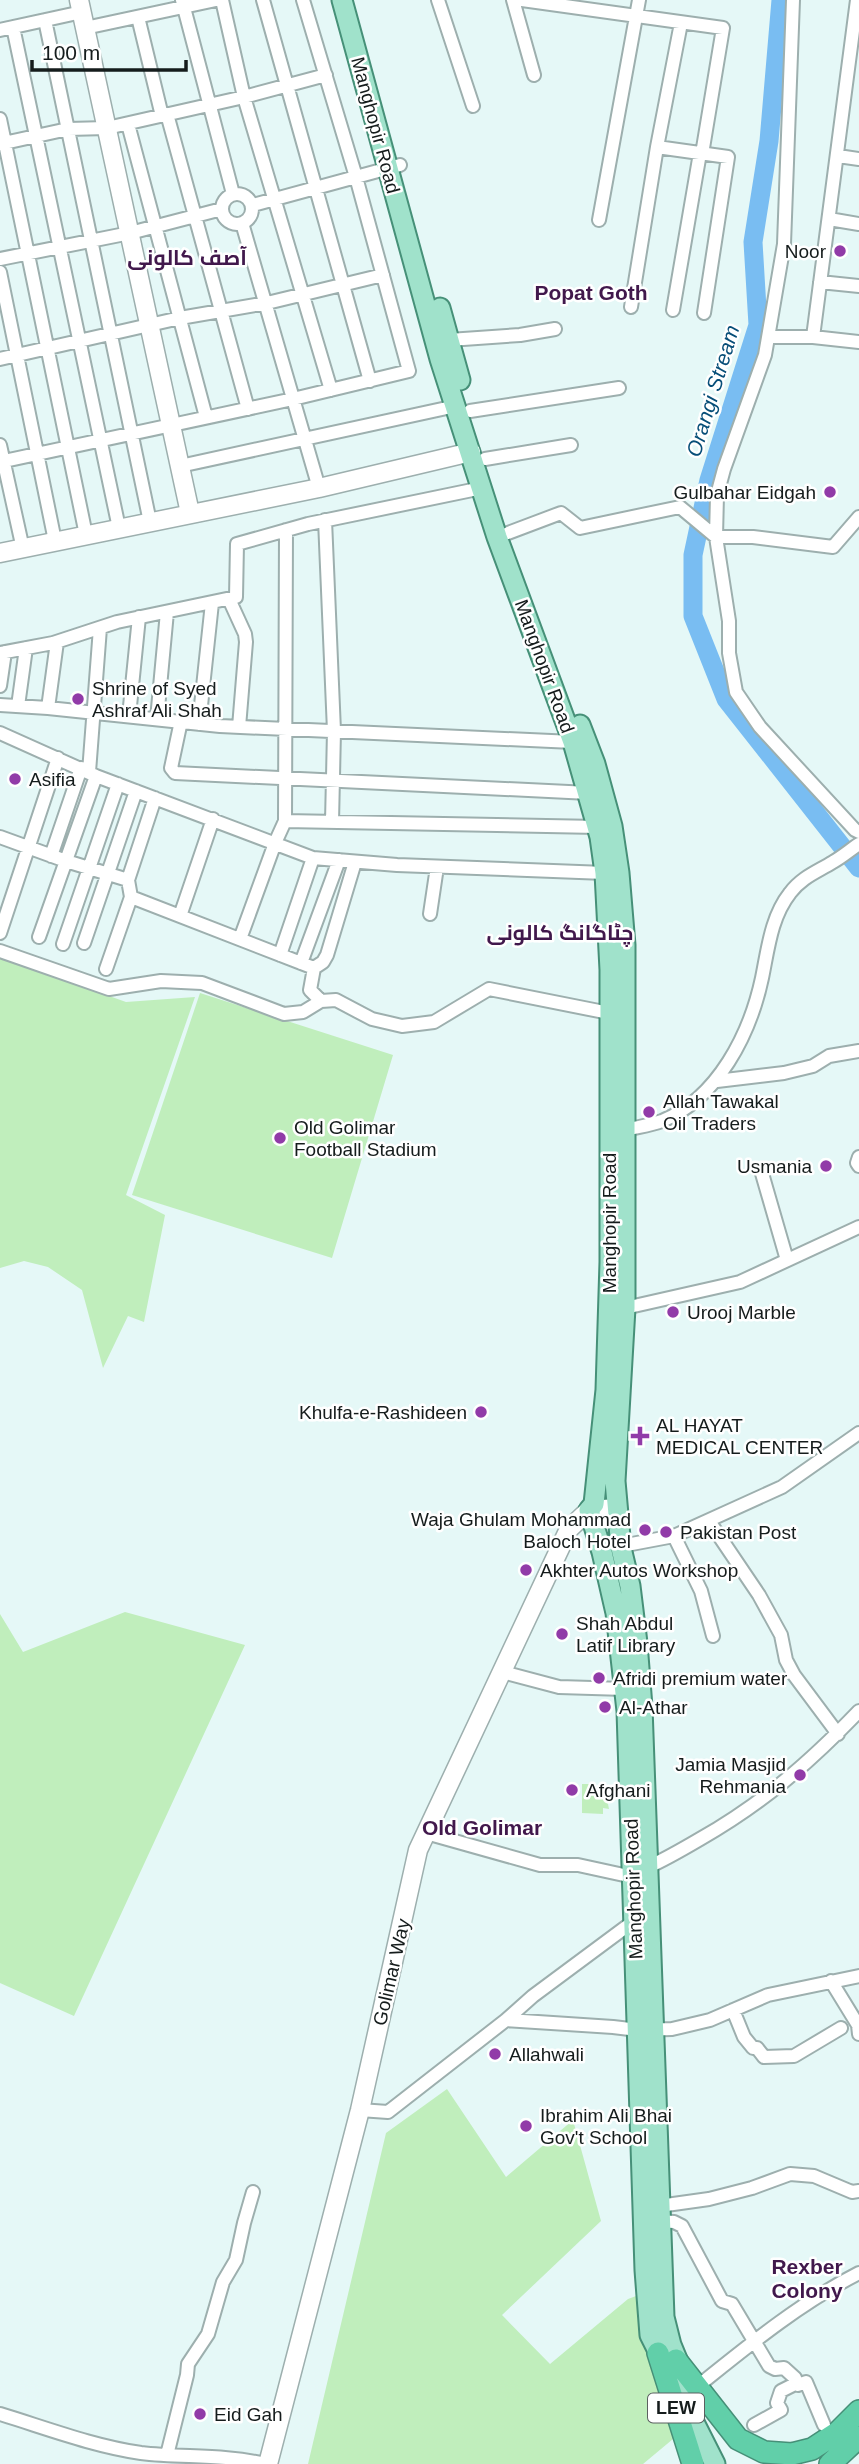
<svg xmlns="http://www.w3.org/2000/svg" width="859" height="2464" font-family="Arial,Cairo,sans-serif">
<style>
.green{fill:#c0eebc}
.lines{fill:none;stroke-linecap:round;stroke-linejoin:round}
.river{stroke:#79bdf2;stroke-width:19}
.street-casing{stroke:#9dafae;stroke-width:16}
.secondary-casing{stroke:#9dafae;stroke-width:21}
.primary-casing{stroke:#469078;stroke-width:23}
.highway-casing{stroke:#469078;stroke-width:24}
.street{stroke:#fff;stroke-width:12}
.secondary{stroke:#fff;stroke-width:18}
.primary{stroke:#a0e2cb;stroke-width:19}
.highway{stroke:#61cfa9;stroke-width:21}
.poi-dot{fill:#913ba8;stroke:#fff;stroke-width:2.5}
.labels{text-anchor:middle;stroke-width:5;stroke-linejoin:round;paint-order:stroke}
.shield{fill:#fff;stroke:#5b6060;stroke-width:2}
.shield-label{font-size:18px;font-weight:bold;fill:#151c1c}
.street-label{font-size:19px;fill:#151c1c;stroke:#fff}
.poi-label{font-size:19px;fill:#151c1c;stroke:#fff;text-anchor:start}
.neighbourhood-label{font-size:21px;font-weight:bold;fill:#41184c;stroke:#fff}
.water-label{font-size:21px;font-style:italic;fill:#074e78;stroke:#fff}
</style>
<rect width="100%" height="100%" fill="#e5f8f7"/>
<path class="green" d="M 0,957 L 126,1002 L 195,997 L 126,1195 L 165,1215 L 144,1322 L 128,1316 L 103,1368 L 82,1290 L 48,1267 L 24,1261 L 0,1268 Z
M 200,993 L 393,1055 L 332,1258 L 132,1195 Z
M 125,1612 L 245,1645 L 74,2016 L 0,1983 L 0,1614 L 23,1652 Z
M 582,1784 L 591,1784 L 608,1804 L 609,1809 L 603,1808 L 603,1814 L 582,1813 Z
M 447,2089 L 506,2177 L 573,2120 L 601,2221 L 502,2315 L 550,2364 L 628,2299 L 647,2292 L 685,2429 L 643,2464 L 308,2464 L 386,2133 Z"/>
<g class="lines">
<path class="river" d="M 781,0 L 769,141 L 753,242 L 758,325 L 709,480 L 693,555 L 693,616 L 726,699 L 859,868"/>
<defs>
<path id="street" d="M 182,0 L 233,194
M 222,0 L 244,97 L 331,390
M 263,0 L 370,381
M 438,0 L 473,106
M 513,0 L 534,75
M 522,0 L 723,28 L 702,154
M 793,0 L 784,244 L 765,355 L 724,469 L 717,495 L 716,537 L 729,621 L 729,653 L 736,692 L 760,727 L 855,830 L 859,832
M 138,17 L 162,116
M 45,20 L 150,522
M 13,27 L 119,528
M 85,28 L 216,0
M 0,30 L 82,12
M 167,114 L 248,409
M 0,119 L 86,535
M 128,124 L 206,417
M 0,144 L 68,129 L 107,128 L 244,97 L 326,75
M 657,147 L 728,157 L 704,313
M 838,156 L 859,159
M222 209a15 15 0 1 1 30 0a15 15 0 1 1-30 0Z
M 253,205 L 400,165
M 829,219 L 859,224
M 599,220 L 639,0
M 242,223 L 319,488
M 0,259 L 130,233 L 222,209
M 0,272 L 55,541
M 820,282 L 859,286
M 631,307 L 657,147 L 681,23
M 673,310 L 700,153
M 768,337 L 813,337 L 859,342
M 813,337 L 857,0
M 449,340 L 520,335 L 555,329
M 0,359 L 180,318 L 267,303 L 383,275
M 470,411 L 619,388
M 0,445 L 23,549
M 485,459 L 571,445
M 0,462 L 293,399 L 409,371 L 356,177 L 303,0
M 180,466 L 456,406
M 325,520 L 334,731 L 332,822
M 508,533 L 561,513 L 580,528 L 680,507 L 716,537 L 753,537 L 833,547 L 859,517
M 229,599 L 245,634 L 246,642 L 239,727
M 0,653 L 53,643 L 117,622 L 236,597 L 237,544 L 308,524 L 482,488
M 0,686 L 5,652
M 0,705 L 48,708 L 220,726 L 573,742
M 18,706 L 26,648
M 48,708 L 57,642
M 129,716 L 139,617
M 157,719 L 167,612
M 181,721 L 171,768 L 175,773 L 589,793
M 199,724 L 212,603
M 0,733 L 96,776 L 313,858 L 397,865 L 605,873
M 89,772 L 100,628
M 285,821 L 598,827
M 0,837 L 66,861 L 128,880 L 131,897 L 106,969
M 51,856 L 81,768
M 128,880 L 155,798
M 131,897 L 314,968 L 310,990 L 321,1001
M 430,914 L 437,867
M 180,916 L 213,819
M 0,933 L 58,758
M 39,937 L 96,776
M 240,939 L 275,843 L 285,821 L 286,530
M 84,943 L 136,791
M 63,944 L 118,784
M 0,951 L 109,989 L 161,981 L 202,983 L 284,1014 L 303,1012 L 321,1001 L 336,1000 L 372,1019 L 402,1026 L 434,1022 L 489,989 L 609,1013
M 280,955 L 313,858
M 301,963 L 339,860
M 314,968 L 323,962 L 327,955 L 355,862
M 717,1081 L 784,1073 L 813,1066 L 829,1056 L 859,1051
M 626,1130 C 638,1127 651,1125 662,1121 C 718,1098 750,1034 762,978 C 768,949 771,917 790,893 C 802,877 817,872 833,862 C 842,857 850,850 859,844
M 859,1157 L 857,1163 L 859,1166
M 761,1170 L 787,1260
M 625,1308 L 740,1282 L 859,1227
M 709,1521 L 759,1595 L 781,1635 L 786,1660 L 794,1675 L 838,1734
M 674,1536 L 701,1591 L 713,1636
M 621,1546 L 674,1536 L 782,1487 L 859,1433
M 502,1672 L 559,1687 L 625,1689
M 426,1833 L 540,1865 L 578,1865 L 633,1877
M 648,1867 C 666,1859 683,1849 700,1839 C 763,1803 809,1763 859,1711
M 831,1981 L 858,2025 L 859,2034
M 733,2010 L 744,2037 L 753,2048 L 757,2048 L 764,2057 L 794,2056 L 841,2028
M 506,2020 L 533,1996 L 634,1921
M 360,2110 L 388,2112 L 506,2020 L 613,2027 L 638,2030 L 672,2029 L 710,2020 L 768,1995 L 859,1976
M 659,2206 L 709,2199 L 752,2188 L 790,2174 L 814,2176 L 852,2192 L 859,2191
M 659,2221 L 674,2222 L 682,2226 L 722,2301 L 732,2304 L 769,2366 L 775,2369 L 784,2368 L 795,2378 L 798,2385 L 806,2382 L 824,2425
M 698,2386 C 749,2345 800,2303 859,2273
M 0,2414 C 46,2428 93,2446 141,2453 C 182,2458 224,2454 265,2464
M 754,2425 L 781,2410 L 777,2403 L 781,2391 L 797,2383
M 167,2455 L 187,2375 L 188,2364 L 208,2334 L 223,2282 L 236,2260 L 244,2223 L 253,2192"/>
<path id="secondary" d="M 79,0 L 190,513
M 0,553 L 319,488 L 471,452
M 268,2464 L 360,2110 L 418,1850 L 569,1529 L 589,1510 L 617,1508"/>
<path id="primary" d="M 342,0 L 440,359 L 497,537 L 573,742 L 600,837 L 605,873 L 610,970 L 610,1262 L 606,1390 L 594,1504 L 589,1510 L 602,1552 L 616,1613 L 627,1711 L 645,2270 L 650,2335 L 715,2464
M 440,308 L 460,380
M 580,725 L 595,764 L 612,826 L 619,873 L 625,945 L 625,1308 L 615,1481 L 621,1548 L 630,1586 L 637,1643 L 642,1707 L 664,2317 L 671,2345 L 683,2374"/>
<path id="highway" d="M 658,2353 L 693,2464
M 676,2360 L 738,2439 L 764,2452 L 792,2454 L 812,2449 L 838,2432 L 859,2411
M 830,2464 L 859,2437"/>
</defs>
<use href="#street" class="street-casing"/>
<use href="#secondary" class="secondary-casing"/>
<use href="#primary" class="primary-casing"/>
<use href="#highway" class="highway-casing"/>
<use href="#street" class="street"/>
<use href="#secondary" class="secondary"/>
<use href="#primary" class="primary"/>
<use href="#highway" class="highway"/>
</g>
<g class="poi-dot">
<circle cx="840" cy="251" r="7"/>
<circle cx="830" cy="492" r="7"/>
<circle cx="78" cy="699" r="7"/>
<circle cx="15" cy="779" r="7"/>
<circle cx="649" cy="1112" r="7"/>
<circle cx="280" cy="1138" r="7"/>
<circle cx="826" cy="1166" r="7"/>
<circle cx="673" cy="1312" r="7"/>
<circle cx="481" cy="1412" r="7"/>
<path d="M636.5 1425.5h7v7h7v7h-7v7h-7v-7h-7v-7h7z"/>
<circle cx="645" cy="1530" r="7"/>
<circle cx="666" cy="1532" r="7"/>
<circle cx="526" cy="1570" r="7"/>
<circle cx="562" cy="1634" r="7"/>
<circle cx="599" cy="1678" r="7"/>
<circle cx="605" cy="1707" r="7"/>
<circle cx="800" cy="1775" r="7"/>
<circle cx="572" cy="1790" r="7"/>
<circle cx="495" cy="2054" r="7"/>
<circle cx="526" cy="2126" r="7"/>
<circle cx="200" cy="2414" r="7"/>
</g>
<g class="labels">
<rect class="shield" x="648" y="2393.5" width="56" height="29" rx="5"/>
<g class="shield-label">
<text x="676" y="2414">LEW</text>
</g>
<g class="street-label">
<text transform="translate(376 125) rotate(75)" y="7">Manghopir Road</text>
<text transform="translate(545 666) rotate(70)" y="7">Manghopir Road</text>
<text transform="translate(609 1223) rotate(-90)" y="7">Manghopir Road</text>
<text transform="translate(633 1889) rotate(-92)" y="7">Manghopir Road</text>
<text transform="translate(391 1972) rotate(-77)" y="7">Golimar Way</text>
</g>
<g class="poi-label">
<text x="826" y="258" text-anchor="end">Noor</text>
<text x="816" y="499" text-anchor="end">Gulbahar Eidgah</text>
<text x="92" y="695">Shrine of Syed<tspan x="92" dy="22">Ashraf Ali Shah</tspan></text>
<text x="29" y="786">Asifia</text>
<text x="663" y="1108">Allah Tawakal<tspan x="663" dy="22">Oil Traders</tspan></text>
<text x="294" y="1134">Old Golimar<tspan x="294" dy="22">Football Stadium</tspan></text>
<text x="812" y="1173" text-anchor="end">Usmania</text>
<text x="687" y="1319">Urooj Marble</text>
<text x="467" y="1419" text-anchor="end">Khulfa-e-Rashideen</text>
<text x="656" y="1432">AL HAYAT<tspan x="656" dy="22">MEDICAL CENTER</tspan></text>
<text x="631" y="1526" text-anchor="end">Waja Ghulam Mohammad<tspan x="631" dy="22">Baloch Hotel</tspan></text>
<text x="680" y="1539">Pakistan Post</text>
<text x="540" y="1577">Akhter Autos Workshop</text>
<text x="576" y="1630">Shah Abdul<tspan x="576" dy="22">Latif Library</tspan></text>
<text x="613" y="1685">Afridi premium water</text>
<text x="619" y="1714">Al-Athar</text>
<text x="786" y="1771" text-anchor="end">Jamia Masjid<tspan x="786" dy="22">Rehmania</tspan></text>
<text x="586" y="1797">Afghani</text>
<text x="509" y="2061">Allahwali</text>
<text x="540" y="2122">Ibrahim Ali Bhai<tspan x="540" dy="22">Gov't School</tspan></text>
<text x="214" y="2421">Eid Gah</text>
</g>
<g class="neighbourhood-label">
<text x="187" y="265">آصف کالونی</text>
<text x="591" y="300">Popat Goth</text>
<text x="560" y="940">چٹاگانگ کالونی</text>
<text x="482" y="1835">Old Golimar</text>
<text x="807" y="2274">Rexber<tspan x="807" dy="24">Colony</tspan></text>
</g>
<g class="water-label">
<text transform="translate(713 391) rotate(-73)" y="7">Orangi Stream</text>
</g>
</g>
<path d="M32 60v10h154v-10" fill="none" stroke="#151c1c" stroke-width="3.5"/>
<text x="42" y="60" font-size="21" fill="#151c1c" stroke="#ffffff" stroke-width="5" paint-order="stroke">100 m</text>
</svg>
